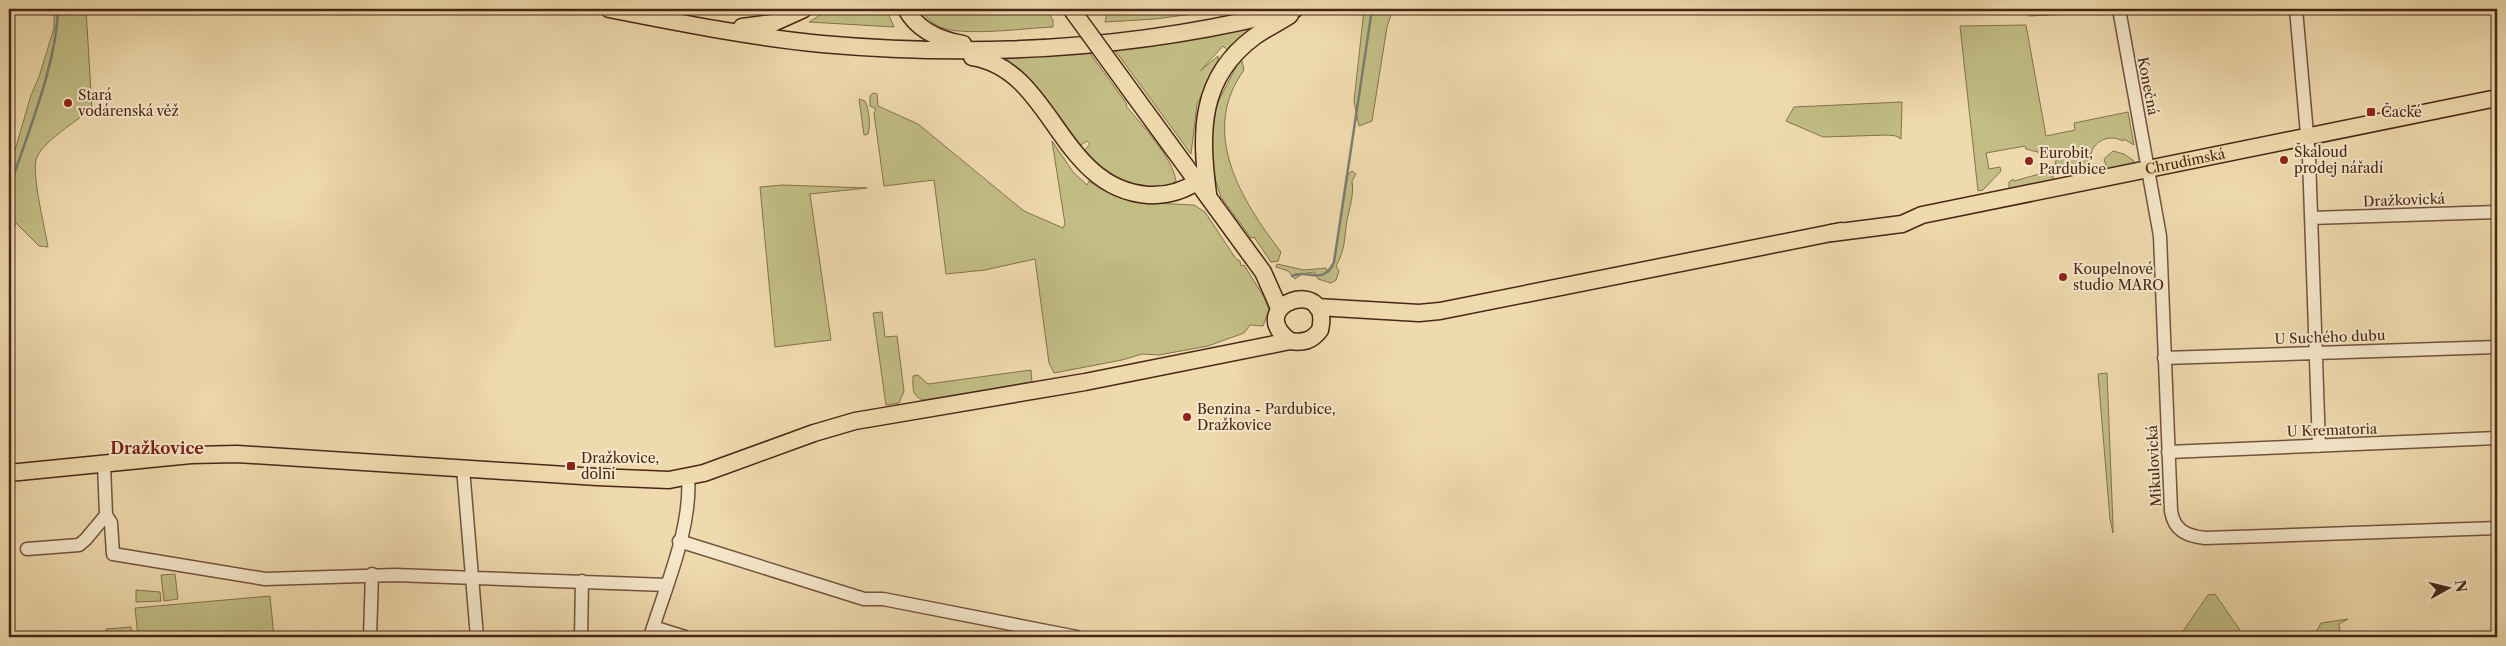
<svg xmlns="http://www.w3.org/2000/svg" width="2506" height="646" font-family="'Libre Caslon Text',serif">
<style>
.green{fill:#c1bd84;stroke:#85724d}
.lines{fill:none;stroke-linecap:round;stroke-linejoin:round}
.stream{stroke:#7a7e73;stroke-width:2.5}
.minor-casing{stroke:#72533c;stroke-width:15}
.major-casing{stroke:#492616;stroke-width:19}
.minor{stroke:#f5e7ca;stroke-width:12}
.major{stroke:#efdaad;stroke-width:16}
.major-bridge-casing{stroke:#492616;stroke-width:19;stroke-linecap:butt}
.major-bridge{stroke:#efdaad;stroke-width:16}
.poi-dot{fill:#8f2418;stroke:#f5e7ca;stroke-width:2}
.labels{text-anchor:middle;stroke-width:4;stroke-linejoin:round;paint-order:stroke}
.street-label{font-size:14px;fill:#492616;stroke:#f5e7ca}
.poi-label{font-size:14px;fill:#492616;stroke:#f5e7ca;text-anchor:start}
.quarter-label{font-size:16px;font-weight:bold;fill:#7a1f14;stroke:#f5e7ca}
</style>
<rect width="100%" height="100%" fill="#efdaad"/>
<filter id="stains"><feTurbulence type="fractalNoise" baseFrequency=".004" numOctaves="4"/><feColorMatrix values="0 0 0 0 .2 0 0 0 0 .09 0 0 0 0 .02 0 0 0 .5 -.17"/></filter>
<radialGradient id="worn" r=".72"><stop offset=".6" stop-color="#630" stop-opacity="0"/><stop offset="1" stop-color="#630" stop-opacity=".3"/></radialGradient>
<path class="green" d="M 54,9 L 86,9 L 92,109 C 79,119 39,144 36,160 C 32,177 45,228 48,247 L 39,246 L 16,223 L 9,238 L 9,171 L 31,95 L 39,77 L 54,28 Z
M 830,9 L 886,9 L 894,27 L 809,22 Z
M 920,9 L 1048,9 L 1047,11 L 1053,20 L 1053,27 C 1026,28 963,37 940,27 C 932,23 925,16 920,9 Z
M 1196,9 L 1208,9 L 1208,12 L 1155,19 L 1105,22 L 1107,13 L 1128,14 Z
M 1368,9 L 1393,9 L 1387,27 L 1372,121 L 1359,126 L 1354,101 L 1364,10 Z
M 2029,9 L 2070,9 L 2070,14 L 2029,16 Z
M 2026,25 L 2046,136 L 2075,130 L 2074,123 L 2128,112 L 2134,145 L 2124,139 L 2123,141 C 2108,133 2091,142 2090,159 C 2090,164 2092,167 2091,171 L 2055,164 L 2057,157 L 2026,149 L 2025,146 L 1986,153 L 1989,169 L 2000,167 L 2001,171 L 1983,190 L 1978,191 L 1960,26 Z
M 1254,27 L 1228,51 L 1223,46 L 1200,71 L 1218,56 L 1218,61 L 1197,104 L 1191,154 L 1114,49 Z
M 1089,52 L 1127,104 L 1126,106 C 1141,124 1173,158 1176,181 C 1158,195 1116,182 1100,169 C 1094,164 1089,157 1084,151 L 1090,144 L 1087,141 L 1079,146 L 1028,79 L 1006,59 Z
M 1239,61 L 1242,61 L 1244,70 C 1199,132 1241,200 1281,252 L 1278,261 L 1271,262 L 1254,237 L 1251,238 L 1221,197 L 1216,182 L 1210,155 L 1216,106 Z
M 873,93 L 877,94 L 878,106 L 918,124 L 1024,211 L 1063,228 L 1065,224 L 1052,141 L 1073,172 L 1087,185 L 1089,181 L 1101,189 L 1133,202 L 1194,205 L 1205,212 L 1236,259 L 1240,261 L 1241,266 L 1244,265 L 1264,297 L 1269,310 L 1263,326 L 1250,325 L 1244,333 L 1208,346 L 1159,355 L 1142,354 L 1122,360 L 1054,373 L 1049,363 L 1035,259 L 985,270 L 946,274 L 934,180 L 884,186 L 874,113 L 876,109 L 870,106 L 870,96 Z
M 859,99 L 865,101 C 869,110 871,124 868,134 L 864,135 Z
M 1902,102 L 1901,139 L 1896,136 L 1888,135 L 1823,137 L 1786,121 L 1794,107 Z
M 2113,151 L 2124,154 L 2134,161 L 2133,164 L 2107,169 L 2104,159 Z
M 1352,171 L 1356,174 L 1352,181 C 1354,195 1350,206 1347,220 C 1344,238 1346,248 1336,266 L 1339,271 L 1336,280 L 1331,283 L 1318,279 L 1314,272 L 1302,274 L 1295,279 L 1288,271 L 1276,267 L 1277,264 L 1304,270 L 1326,268 L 1328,273 L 1333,267 L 1348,174 Z
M 2043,173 L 2052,175 L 2054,180 L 2011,189 L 2009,187 L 2009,182 L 2013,179 L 2014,181 Z
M 783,185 L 867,188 L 810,194 L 831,340 L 775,347 L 760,187 Z
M 882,312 L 885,337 L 897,336 L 904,391 L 899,403 L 886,405 L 873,313 Z
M 1031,370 L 1032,382 L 924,400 C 911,397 913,387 913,376 L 918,375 L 928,384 Z
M 2107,373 L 2113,525 L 2113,533 L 2110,519 L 2098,374 Z
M 175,574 L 178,599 L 164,601 L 161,575 Z
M 136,590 L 160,592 L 161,601 L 136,602 Z
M 2215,594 L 2244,636 L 2315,634 L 2321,623 L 2348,619 L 2339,624 L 2341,637 L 2179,637 L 2208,595 Z
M 270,596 L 274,637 L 138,637 L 135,608 Z
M 131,627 L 132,637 L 108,637 L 106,629 Z"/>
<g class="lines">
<path class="stream" d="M 9,190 C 27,133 56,68 58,9
M 1292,276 C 1309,268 1322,287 1334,262 L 1372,9"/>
<defs>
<path id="minor" d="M 2119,9 L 2160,236 L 2171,511 C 2174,530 2186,536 2205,538 L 2497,528
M 2296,9 L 2309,157 L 2319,446
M 2311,218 L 2497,212
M 2164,358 L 2497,347
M 2168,452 L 2497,438
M 104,464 L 106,515 L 111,523 L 113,554 L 265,579 L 395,575 L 667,585
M 463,468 L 477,637
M 679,541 L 864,599 L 883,599 L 1077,637
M 27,549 L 79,545 L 86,539 L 106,515
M 653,627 L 685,637
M 370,637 L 372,574
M 581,637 L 582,581
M 650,637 C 665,588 692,528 688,477"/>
<g id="major">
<path d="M 609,9 C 680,23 751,37 822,44 C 980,58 1142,49 1295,9"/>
<path d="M 906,9 C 918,31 940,40 963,44"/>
<path d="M 742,27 L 773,23 L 804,9"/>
<path d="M 972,57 C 1053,69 1058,188 1148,195 C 1167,196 1182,192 1198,181"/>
<path d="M 1133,94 L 1263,272 L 1279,308"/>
<path d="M 1208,194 C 1200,132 1199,78 1254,37 C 1265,29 1278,23 1290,15"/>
<path id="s1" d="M 1832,233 L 1902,224 L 1922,215 L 2497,98"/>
<path d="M 1317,307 L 1419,313 L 1440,311 L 1841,231"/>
<path d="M 9,473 L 191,455 L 237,454 L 597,477 L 669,480 L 704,473 L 814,433 L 855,421 L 1085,382 L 1290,341 C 1303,343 1312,341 1320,330 C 1333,274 1242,305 1290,341"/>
</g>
</defs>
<use href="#minor" class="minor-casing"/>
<use href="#major" class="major-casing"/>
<use href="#minor" class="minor"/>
<use href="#major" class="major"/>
<defs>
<path id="major-bridge" d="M 1072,10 L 1133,94"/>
</defs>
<use href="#major-bridge" class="major-bridge-casing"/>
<use href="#major-bridge" class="major-bridge"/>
</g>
<g class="poi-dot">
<circle cx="68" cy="103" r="5"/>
<rect x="2366" y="107" width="10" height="10" rx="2.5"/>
<circle cx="2284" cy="160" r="5"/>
<circle cx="2029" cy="161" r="5"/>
<circle cx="2063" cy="277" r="5"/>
<circle cx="1187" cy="417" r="5"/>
<rect x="566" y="461" width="10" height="10" rx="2.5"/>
</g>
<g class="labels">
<g class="street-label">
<text transform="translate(2148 86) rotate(79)" y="5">Konečná</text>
<text dy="5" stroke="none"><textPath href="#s1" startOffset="361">Chrudimská</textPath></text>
<text transform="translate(2404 200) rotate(-2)" y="5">Dražkovická</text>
<text transform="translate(2330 337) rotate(-2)" y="5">U Suchého dubu</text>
<text transform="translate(2332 430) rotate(-2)" y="5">U Krematoria</text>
<text transform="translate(2154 466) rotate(-93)" y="5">Mikulovická</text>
</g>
<g class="poi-label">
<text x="78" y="100">Stará<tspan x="78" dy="16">vodárenská věž</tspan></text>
<text x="2381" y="117">Čacké</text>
<text x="2294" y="157">Škaloud<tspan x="2294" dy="16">prodej nářadí</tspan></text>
<text x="2039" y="158">Eurobit,<tspan x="2039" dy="16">Pardubice</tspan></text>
<text x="2073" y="274">Koupelnové<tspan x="2073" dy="16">studio MARO</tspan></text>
<text x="1197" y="414">Benzina - Pardubice,<tspan x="1197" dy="16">Dražkovice</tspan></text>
<text x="581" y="463">Dražkovice,<tspan x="581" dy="16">dolní</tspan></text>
</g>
<g class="quarter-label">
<text x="157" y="454">Dražkovice</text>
</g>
</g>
<rect width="2506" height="646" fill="none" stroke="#efdaad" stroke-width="30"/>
<rect x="10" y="10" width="2486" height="626" fill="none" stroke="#492616" stroke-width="2.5"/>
<rect x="15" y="15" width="2476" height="616" fill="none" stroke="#492616"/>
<g transform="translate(2448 588) rotate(82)" stroke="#f5e7ca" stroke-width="4" paint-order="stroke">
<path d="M0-4L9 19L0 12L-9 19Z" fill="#492616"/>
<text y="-8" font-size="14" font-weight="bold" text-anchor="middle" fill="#492616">N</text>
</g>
<rect width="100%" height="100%" filter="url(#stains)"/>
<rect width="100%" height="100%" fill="url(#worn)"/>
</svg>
